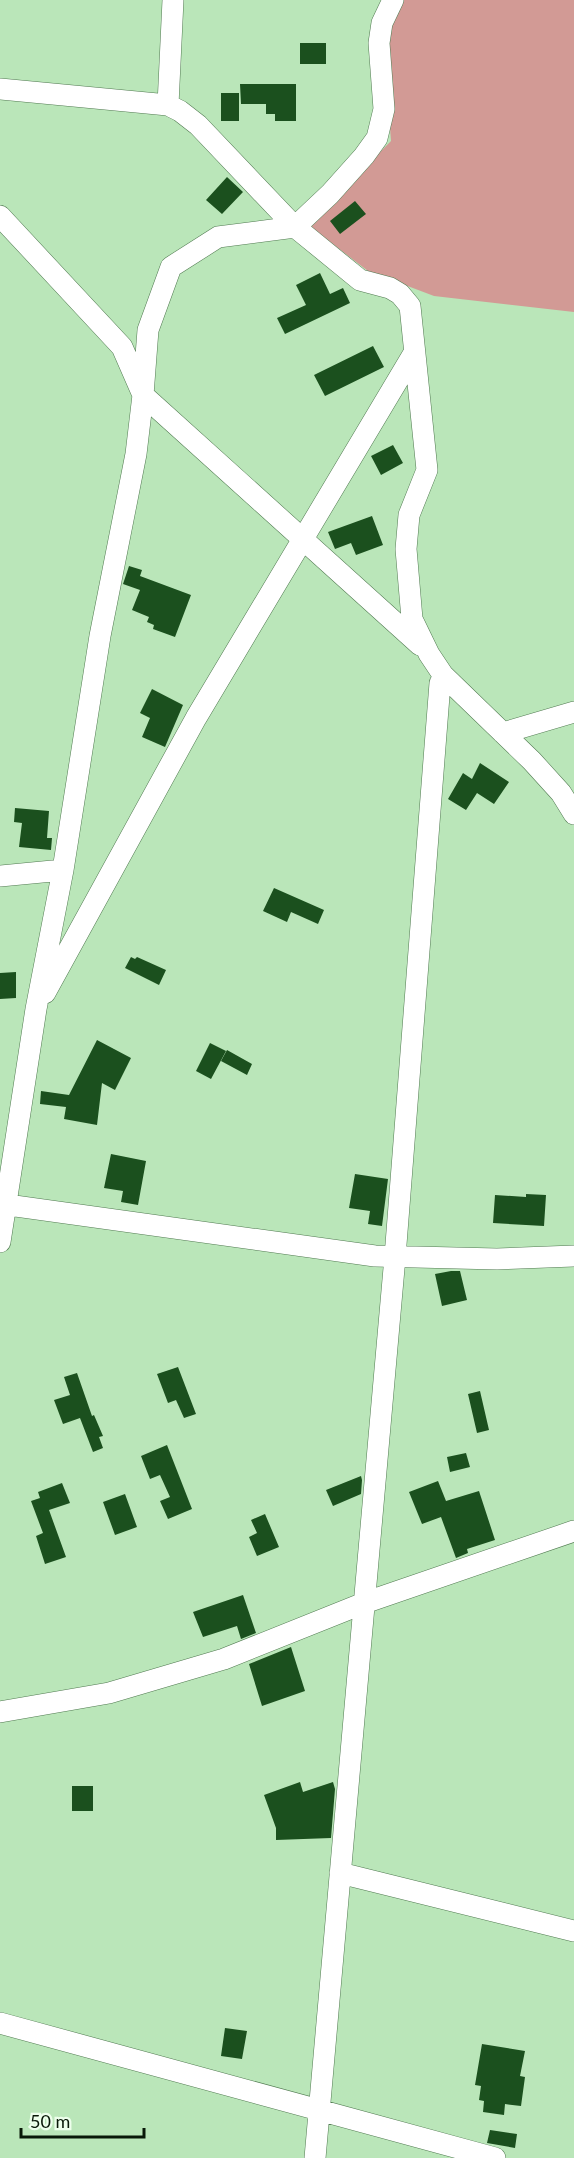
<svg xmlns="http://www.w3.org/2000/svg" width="574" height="2158" font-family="Lato,sans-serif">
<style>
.green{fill:#d29a95}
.building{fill:#1b501e}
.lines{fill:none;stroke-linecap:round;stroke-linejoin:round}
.minor-casing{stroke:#517a51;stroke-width:22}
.minor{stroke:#fff;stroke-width:21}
</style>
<rect width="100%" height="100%" fill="#bae6b9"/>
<path class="green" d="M 394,0 L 574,0 L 574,312 L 434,296 L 368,271 L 308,225 L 391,141 L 382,23 Z"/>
<path class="building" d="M 300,43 L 326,43 L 326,64 L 300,64 Z
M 240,84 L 296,84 L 296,121 L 275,121 L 275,114 L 266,114 L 266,104 L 241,104 Z
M 221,93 L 239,93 L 239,121 L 221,121 Z
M 227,177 L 243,192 L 222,214 L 206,200 Z
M 355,201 L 366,214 L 340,234 L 330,221 Z
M 320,273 L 330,294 L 343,288 L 350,303 L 285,334 L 277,318 L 306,305 L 296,285 Z
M 373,346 L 384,367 L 325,396 L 314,375 Z
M 393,445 L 403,463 L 381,475 L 371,456 Z
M 372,516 L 383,545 L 356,555 L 351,543 L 335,549 L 328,532 Z
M 129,566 L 142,570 L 140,576 L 191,595 L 175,637 L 153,629 L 154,625 L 147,622 L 149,617 L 132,610 L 140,590 L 123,584 Z
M 152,689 L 183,705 L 165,747 L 142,737 L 150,718 L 140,713 Z
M 480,763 L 509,782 L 494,804 L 477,793 L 466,810 L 448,799 L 463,773 L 472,779 Z
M 15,808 L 49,811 L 47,838 L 52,838 L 51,850 L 19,847 L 22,823 L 14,822 Z
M 274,888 L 324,910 L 318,924 L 291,912 L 287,922 L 263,911 Z
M 131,957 L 135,959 L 137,957 L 166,970 L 159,985 L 125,968 Z
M 16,972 L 16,998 L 0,999 L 0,973 Z
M 97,1040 L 131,1058 L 115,1090 L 102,1083 L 97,1125 L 64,1119 L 66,1107 L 40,1104 L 41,1091 L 69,1095 Z
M 210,1043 L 226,1051 L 211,1079 L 196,1071 Z
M 227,1050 L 252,1064 L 247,1075 L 221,1061 Z
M 111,1154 L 146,1161 L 138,1205 L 121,1202 L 123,1191 L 104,1188 Z
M 355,1174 L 388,1179 L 382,1226 L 368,1224 L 370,1211 L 349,1208 Z
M 526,1194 L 546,1195 L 544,1226 L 493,1223 L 495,1195 L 526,1197 Z
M 451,1271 L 460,1271 L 467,1300 L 442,1306 L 435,1274 Z
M 178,1367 L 196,1414 L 184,1418 L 176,1400 L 168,1403 L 157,1374 Z
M 77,1373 L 92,1416 L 94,1415 L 103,1436 L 99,1437 L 103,1448 L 93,1452 L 80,1418 L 63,1424 L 54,1400 L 70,1395 L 64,1377 Z
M 480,1391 L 489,1430 L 477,1433 L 468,1394 Z
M 167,1445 L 192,1509 L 168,1519 L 160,1501 L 170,1497 L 160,1475 L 150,1479 L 141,1456 Z
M 466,1453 L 470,1467 L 450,1472 L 447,1457 Z
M 361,1476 L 362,1480 L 361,1494 L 333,1506 L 326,1490 Z
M 438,1481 L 446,1501 L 479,1491 L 495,1540 L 467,1549 L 468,1553 L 456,1558 L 441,1517 L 422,1524 L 409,1492 Z
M 62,1483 L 70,1503 L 49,1510 L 66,1557 L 45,1564 L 36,1536 L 43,1533 L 31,1501 L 40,1498 L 38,1492 Z
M 125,1494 L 137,1527 L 115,1535 L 103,1502 Z
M 265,1514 L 279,1547 L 257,1556 L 249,1537 L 257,1533 L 251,1520 Z
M 243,1595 L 256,1633 L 241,1639 L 237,1626 L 203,1637 L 193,1612 Z
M 291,1647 L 305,1691 L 262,1706 L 249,1664 Z
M 300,1782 L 303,1792 L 333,1782 L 335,1789 L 331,1838 L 276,1840 L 276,1828 L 264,1795 Z
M 72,1786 L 93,1786 L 93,1811 L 72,1811 Z
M 225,2028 L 247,2031 L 242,2059 L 221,2056 Z
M 482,2044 L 525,2051 L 520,2076 L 525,2077 L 521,2106 L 505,2104 L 504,2115 L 483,2112 L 484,2101 L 479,2100 L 481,2086 L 475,2085 Z
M 490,2130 L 517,2134 L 515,2148 L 487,2143 Z"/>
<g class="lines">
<defs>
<path id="minor" d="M 0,89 L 168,105 L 180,111 L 198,125 L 295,227 L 360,280 L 390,288 L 400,294 L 410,306 L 427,470 L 409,515 L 406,549 L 412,619 L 429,654 L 443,675 L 532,761 L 561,793 L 574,814
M 168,105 L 173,0
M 0,216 L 122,347 L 143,395 L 420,645
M 503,733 L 574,712
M 0,876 L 63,870
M 45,993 L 196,718 L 414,353
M 0,1204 L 375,1256 L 497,1259 L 574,1256
M 0,1242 L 36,1009 L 63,870 L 100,636 L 136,454 L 143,395 L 148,330 L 171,267 L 218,237 L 295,227 L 330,194 L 364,156 L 377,138 L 384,109 L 379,43 L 382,23 L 393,0
M 0,1712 L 109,1693 L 224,1659 L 364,1603 L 574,1531
M 340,1873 L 574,1931
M 0,2023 L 495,2158
M 315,2158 L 395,1257 L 440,683"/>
</defs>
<use href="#minor" class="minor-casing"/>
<use href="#minor" class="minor"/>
</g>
<path d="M21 2128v9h123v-9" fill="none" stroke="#081808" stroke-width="3"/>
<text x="30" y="2128" font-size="18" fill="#081808" stroke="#edffec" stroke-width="4.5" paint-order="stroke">50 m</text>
</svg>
